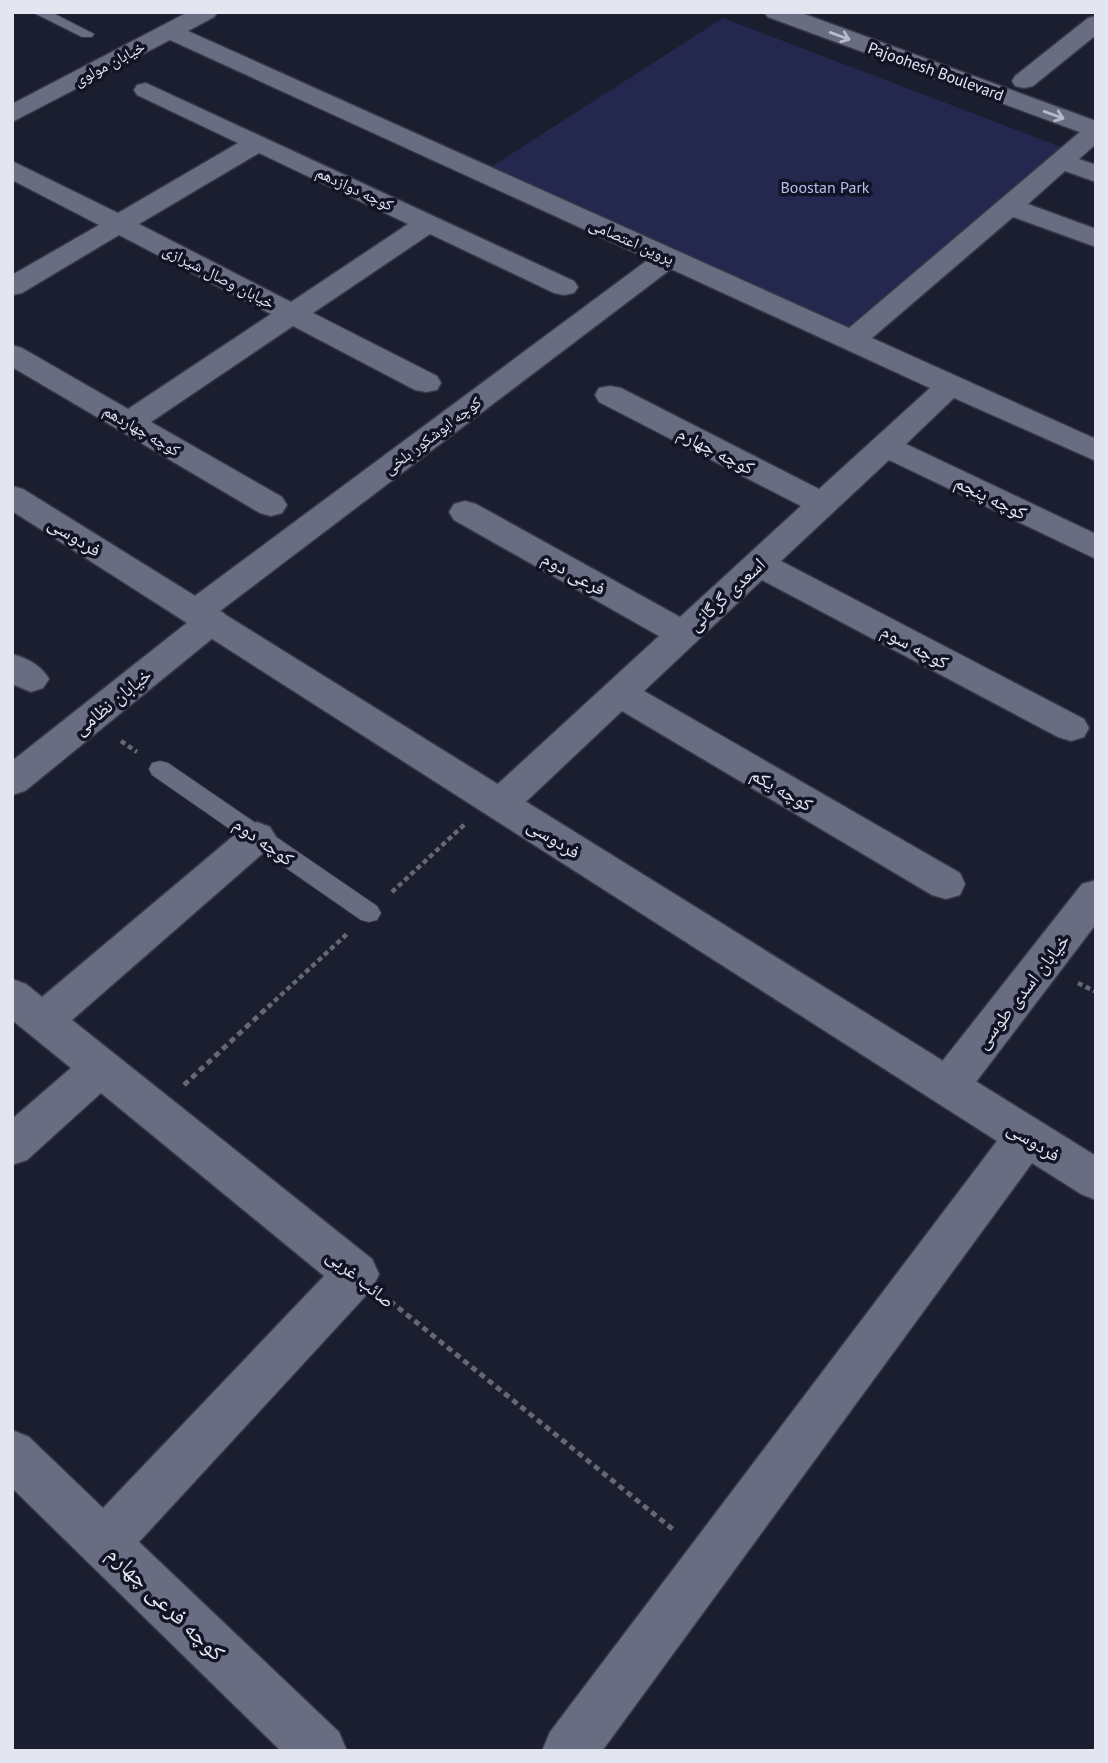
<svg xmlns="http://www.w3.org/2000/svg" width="1108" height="1763" font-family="'PT Sans','Noto Naskh Arabic',sans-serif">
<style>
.green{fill:#24284f}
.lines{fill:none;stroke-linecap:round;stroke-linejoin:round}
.service-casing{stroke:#373847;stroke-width:2}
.minor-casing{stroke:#373847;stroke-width:3}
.tertiary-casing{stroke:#373847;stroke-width:3}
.path-far1{stroke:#646776;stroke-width:4.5;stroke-dasharray:5 3.5;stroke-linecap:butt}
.path{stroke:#646776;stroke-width:5;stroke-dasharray:6 4.5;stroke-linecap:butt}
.service{fill:#696d82;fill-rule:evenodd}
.minor{fill:#696d82;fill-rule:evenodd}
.tertiary{fill:#696d82;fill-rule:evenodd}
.oneway{stroke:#b8bbca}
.labels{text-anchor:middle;stroke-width:7;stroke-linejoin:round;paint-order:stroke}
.far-street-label{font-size:16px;fill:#e3e5f1;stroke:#121425}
.far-park-label{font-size:16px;fill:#b6bff2;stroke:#121425}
.street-label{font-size:19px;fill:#e3e5f1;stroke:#121425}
.near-street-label{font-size:23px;fill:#e3e5f1;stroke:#121425}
</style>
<rect width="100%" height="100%" fill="#1b1e2f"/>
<path class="green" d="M 723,18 L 1061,147 L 845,329 L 491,167 Z"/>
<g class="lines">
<defs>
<path id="service" d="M 32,12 L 51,12 L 94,34 L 92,37 L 82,37 Z
M 160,761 L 168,763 L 377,906 L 381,913 L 377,920 L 369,922 L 361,920 L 152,775 L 149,769 L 152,763 Z"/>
<path id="minor" d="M 188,12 L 218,12 L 214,17 L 188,31 L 849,328 L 1087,126 L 1096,123 L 1096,144 L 1079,159 L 1096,165 L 1096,182 L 1065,171 L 1028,204 L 1096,229 L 1096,247 L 1013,217 L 872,338 L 1096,439 L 1096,461 L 954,398 L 906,444 L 1096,534 L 1096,559 L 889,460 L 781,561 L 1084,719 L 1089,728 L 1084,737 L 1071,741 L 1058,737 L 762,580 L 644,691 L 960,873 L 965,884 L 960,895 L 946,899 L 932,895 L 622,711 L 514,813 L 501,817 L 488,813 L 482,803 L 488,793 L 659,636 L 454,520 L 449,512 L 454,504 L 465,501 L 476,504 L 680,617 L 801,506 L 599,402 L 595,395 L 599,388 L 610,386 L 621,388 L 819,489 L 930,388 L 671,269 L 220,611 L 224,613 L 229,621 L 224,629 L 25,791 L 12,795 L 12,761 L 188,622 L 184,620 L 179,612 L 184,604 L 649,259 L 170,40 L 12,122 L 12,104 Z
M 1096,16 L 1096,35 L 1033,86 L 1024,88 L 1015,86 L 1012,81 L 1015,76 L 1088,18 Z
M 146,83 L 574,281 L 578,287 L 574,293 L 564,295 L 554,293 L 430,234 L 313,313 L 437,376 L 441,383 L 437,390 L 426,392 L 415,390 L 293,326 L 151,422 L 282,497 L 287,505 L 282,513 L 271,516 L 260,513 L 12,367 L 12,345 L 22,348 L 128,409 L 271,314 L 119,235 L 22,293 L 12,295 L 12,275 L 99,225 L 12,180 L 12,161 L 118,213 L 238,143 L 137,95 L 134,90 L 137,85 ZM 259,153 L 408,224 L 291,302 L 139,224 Z
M 12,654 C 27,658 41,665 49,679 L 43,688 L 31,692 L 12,684 Z
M 257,822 L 270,827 L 276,837 L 270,847 L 72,1020 L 372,1259 L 379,1274 L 372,1289 L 139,1542 L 339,1732 L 347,1751 L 281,1751 L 12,1488 L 12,1430 L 29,1437 L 103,1508 L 324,1276 L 101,1093 L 27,1160 L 12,1165 L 12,1119 L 71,1068 L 12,1020 L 12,979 L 26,984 L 42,997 L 244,827 Z
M 1096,880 L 1096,924 L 963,1099 L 948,1104 L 933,1099 L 927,1086 L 933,1073 L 1082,884 Z"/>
<path id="tertiary" d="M 764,12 L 799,12 L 1096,121 L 1096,138 L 768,17 Z
M 12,486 L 23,489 L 1096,1156 L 1096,1200 L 1081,1194 L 1032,1163 L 602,1751 L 542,1751 L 550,1732 L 997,1141 L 12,511 Z"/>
</defs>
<use href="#service" class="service-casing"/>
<use href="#minor" class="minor-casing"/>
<use href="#tertiary" class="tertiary-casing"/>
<path class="path-far1" d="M 121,741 L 137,752
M 392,892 L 465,824
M 1078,983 L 1096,992
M 268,1007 L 347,934"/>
<path class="path" d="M 184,1085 L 270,1005
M 390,1301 L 675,1531"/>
<use href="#service" class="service"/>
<use href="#minor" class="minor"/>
<use href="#tertiary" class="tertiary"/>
</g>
<defs><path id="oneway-shaft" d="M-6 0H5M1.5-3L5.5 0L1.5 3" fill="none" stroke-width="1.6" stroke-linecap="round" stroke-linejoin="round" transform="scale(1.75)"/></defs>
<g class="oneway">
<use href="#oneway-shaft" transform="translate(840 36) rotate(20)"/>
<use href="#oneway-shaft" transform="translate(1054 115) rotate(20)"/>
</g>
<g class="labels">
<g class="far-street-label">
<text transform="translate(109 63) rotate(-28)" y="6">خیابان مولوی</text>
<text transform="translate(936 71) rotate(20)" y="6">Pajoohesh Boulevard</text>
<text transform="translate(355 188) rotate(25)" y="6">کوچه دوازدهم</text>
<text transform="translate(632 241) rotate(24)" y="6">پروین اعتصامی</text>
<text transform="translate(219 276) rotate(27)" y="6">خیابان وصال شیرازی</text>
<text transform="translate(142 430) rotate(30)" y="6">کوچه چهاردهم</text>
<text transform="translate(432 435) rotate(-37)" y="6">کوچه ابوشکور بلخی</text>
</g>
<g class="far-park-label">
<text x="825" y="193">Boostan Park</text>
</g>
<g class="street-label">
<text transform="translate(716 450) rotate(27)" y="7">کوچه چهارم</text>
<text transform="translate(991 497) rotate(26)" y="7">کوچه پنجم</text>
<text transform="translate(75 536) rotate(32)" y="7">فردوسی</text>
<text transform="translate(574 573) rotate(29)" y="7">فرعی دوم</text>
<text transform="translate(726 594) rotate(-43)" y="7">اسعدی گرگانی</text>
<text transform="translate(915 646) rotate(28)" y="7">کوچه سوم</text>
<text transform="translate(112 701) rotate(-39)" y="7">خیابان نظامی</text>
<text transform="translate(782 789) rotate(30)" y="7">کوچه یکم</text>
<text transform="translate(554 838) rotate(32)" y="7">فردوسی</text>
<text transform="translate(264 841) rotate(35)" y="7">کوچه دوم</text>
<text transform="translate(1022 991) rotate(-52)" y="7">خیابان اسدی طوسی</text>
<text transform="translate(1034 1141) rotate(32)" y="7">فردوسی</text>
<text transform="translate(361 1278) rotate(39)" y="7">صائب غربی</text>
</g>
<g class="near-street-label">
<text transform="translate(166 1603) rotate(44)" y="8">کوچه فرعی چهارم</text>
</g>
</g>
<rect width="1108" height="1763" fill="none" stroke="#e3e5f1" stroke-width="28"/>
</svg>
